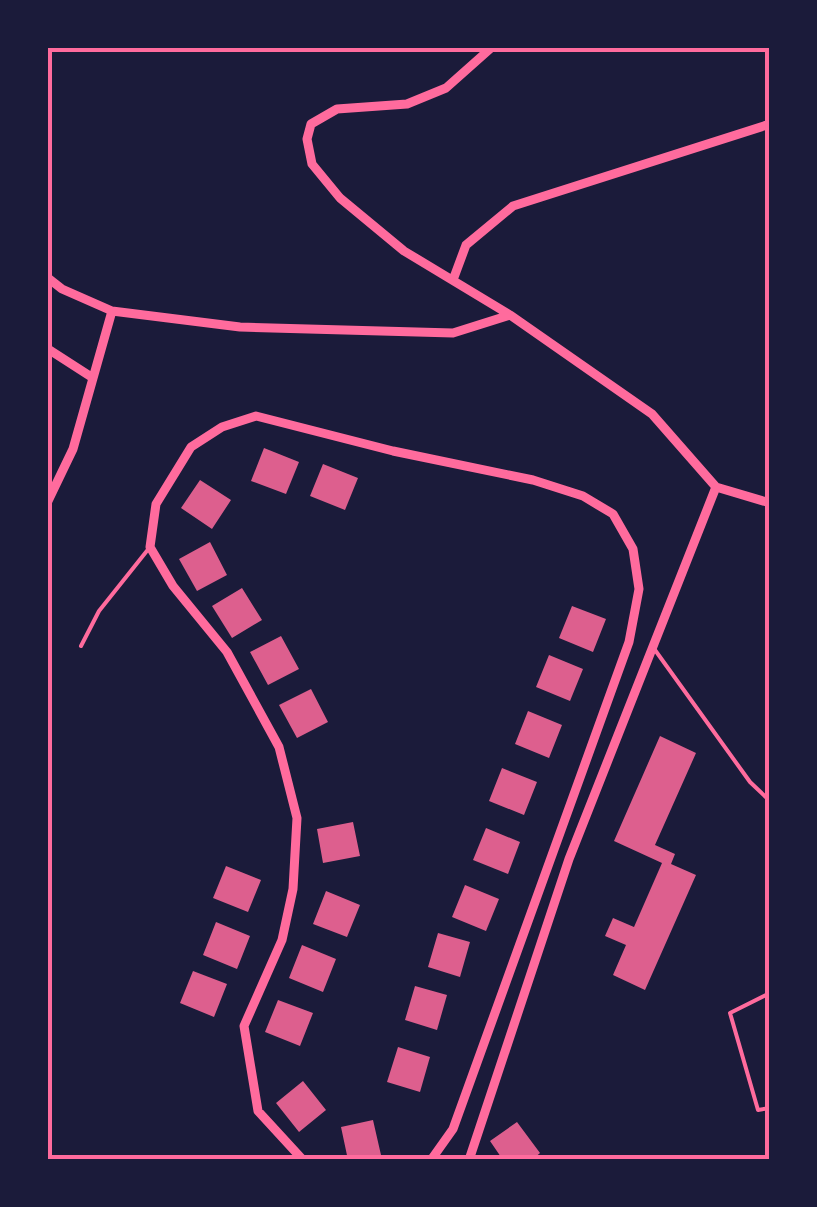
<svg xmlns="http://www.w3.org/2000/svg" width="817" height="1207" font-family="'Roboto Condensed',sans-serif">
<style>
.building{fill:#dd5f8e}
.lines{fill:none;stroke-linecap:round;stroke-linejoin:round}
.service{stroke:#ff6b9d;stroke-width:4}
.minor{stroke:#ff6b9d;stroke-width:9}
.neatline{fill:none;stroke:#ff6b9d;stroke-width:4}
</style>
<rect width="100%" height="100%" fill="#1b1b3a"/>
<path class="building" d="M 264,448 L 299,462 L 286,494 L 251,481 Z
M 323,464 L 358,478 L 345,510 L 310,496 Z
M 200,480 L 231,500 L 212,529 L 181,508 Z
M 210,542 L 227,575 L 197,591 L 179,559 Z
M 242,588 L 262,620 L 232,638 L 212,606 Z
M 572,606 L 606,619 L 593,652 L 559,638 Z
M 281,636 L 299,669 L 268,685 L 250,652 Z
M 549,655 L 583,669 L 570,701 L 536,687 Z
M 311,689 L 328,722 L 297,738 L 279,705 Z
M 528,711 L 562,725 L 549,758 L 515,744 Z
M 660,736 L 696,753 L 655,845 L 675,854 L 671,864 L 696,875 L 645,990 L 613,975 L 626,945 L 605,936 L 613,918 L 634,927 L 662,863 L 614,841 Z
M 502,768 L 537,782 L 524,815 L 489,801 Z
M 353,822 L 360,856 L 323,863 L 317,829 Z
M 486,828 L 520,842 L 508,874 L 473,860 Z
M 226,866 L 261,880 L 248,912 L 213,898 Z
M 465,885 L 499,899 L 486,931 L 452,917 Z
M 326,891 L 360,905 L 347,937 L 313,924 Z
M 216,922 L 250,936 L 237,969 L 203,955 Z
M 438,933 L 470,942 L 460,977 L 428,967 Z
M 302,945 L 336,959 L 323,992 L 289,978 Z
M 193,971 L 227,984 L 214,1017 L 180,1003 Z
M 415,986 L 447,995 L 437,1030 L 405,1020 Z
M 278,1000 L 313,1013 L 300,1046 L 265,1032 Z
M 398,1047 L 430,1057 L 420,1092 L 387,1082 Z
M 303,1081 L 326,1110 L 299,1132 L 276,1103 Z
M 373,1120 L 381,1155 L 348,1160 L 341,1127 Z
M 517,1122 L 540,1153 L 532,1160 L 503,1160 L 490,1141 Z"/>
<g class="lines">
<path class="service" d="M 81,646 L 99,611 L 150,547
M 655,650 L 750,782 L 770,801
M 770,993 L 730,1013 L 758,1110 L 770,1108"/>
<path class="minor" d="M 491,48 L 446,88 L 407,104 L 337,109 L 311,124 L 307,139 L 312,164 L 340,198 L 404,251 L 510,315 L 652,414 L 716,487 L 770,503
M 48,278 L 62,289 L 112,311 L 240,327 L 453,333 L 510,315
M 453,280 L 466,245 L 513,206 L 770,124
M 48,349 L 93,378
M 48,501 L 73,449 L 112,311
M 303,1160 L 258,1111 L 244,1026 L 282,940 L 293,889 L 297,818 L 279,747 L 227,652 L 173,586 L 150,547 L 156,504 L 191,447 L 222,427 L 256,416 L 393,451 L 533,480 L 583,496 L 613,514 L 633,549 L 639,589 L 629,642 L 453,1129 L 431,1160
M 469,1160 L 569,859 L 716,487"/>
</g>
<rect width="817" height="1207" fill="none" stroke="#1b1b3a" stroke-width="100"/>
<rect x="50" y="50" width="717" height="1107" class="neatline"/>
</svg>
